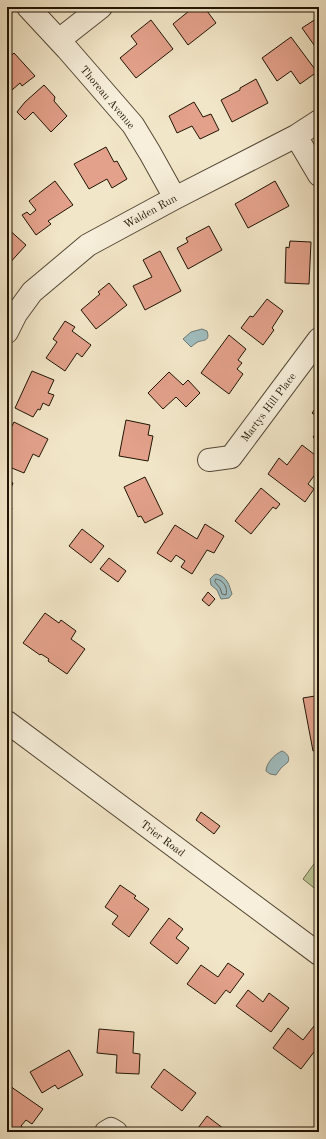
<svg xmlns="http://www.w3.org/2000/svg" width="326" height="1139" font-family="'Old Standard TT',serif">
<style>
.green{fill:#bcc494;stroke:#6e6c4c}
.water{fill:#a0bdc0;stroke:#6d7975}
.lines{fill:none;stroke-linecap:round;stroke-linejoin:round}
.shore{stroke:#606862;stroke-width:1}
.building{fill:#e3a18b;stroke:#201404}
.minor-casing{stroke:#544835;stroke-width:24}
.minor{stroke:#f7efdb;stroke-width:22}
.labels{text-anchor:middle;stroke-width:3.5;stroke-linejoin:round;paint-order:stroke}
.street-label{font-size:11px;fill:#201404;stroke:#f7efdb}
</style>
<rect width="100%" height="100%" fill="#f2e6c8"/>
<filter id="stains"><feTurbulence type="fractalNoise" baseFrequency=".005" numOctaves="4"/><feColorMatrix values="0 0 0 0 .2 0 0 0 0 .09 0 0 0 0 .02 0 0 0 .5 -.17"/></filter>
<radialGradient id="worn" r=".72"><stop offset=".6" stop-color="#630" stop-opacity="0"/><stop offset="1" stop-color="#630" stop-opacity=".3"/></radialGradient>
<path class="green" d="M 319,857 L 319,892 L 303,879 Z"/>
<path class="water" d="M 202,329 L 207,331 C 211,343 201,339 196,343 C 194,344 193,346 191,347 L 183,339 L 191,332 Z
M 216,574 C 228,577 229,585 232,594 L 229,598 L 221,599 L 217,590 L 211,585 L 210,579 L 214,575 Z
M 282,751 C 287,753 290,757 288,762 L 281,768 L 276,775 L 270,774 L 266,771 C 266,763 275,754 282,751 Z"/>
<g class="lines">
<path class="shore" d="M 216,579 C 224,580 228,588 226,595 L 222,594 L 220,588 L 215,582 Z"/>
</g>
<path class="building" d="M 186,7 L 204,7 L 216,23 L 188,45 L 173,24 L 189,11 Z
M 319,17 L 319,52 L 302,28 Z
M 151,20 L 173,49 L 136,78 L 120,58 L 137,44 L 131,36 Z
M 291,37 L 317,72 L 300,84 L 291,71 L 277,81 L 262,58 Z
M 7,50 L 12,55 L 14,53 L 35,76 L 22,86 L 20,83 L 12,90 L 7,84 Z
M 256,79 L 268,103 L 232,122 L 221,100 L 240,90 L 240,88 Z
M 44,85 L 55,97 L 54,101 L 67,116 L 51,132 L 33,112 L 25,120 L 17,112 L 25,102 Z
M 194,102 L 203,117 L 211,114 L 219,130 L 200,139 L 192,126 L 177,133 L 169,116 Z
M 106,147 L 114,162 L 117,161 L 127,179 L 112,188 L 107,179 L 89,189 L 74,164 Z
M 55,181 L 73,205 L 48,221 L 51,224 L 36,235 L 22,215 L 27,212 L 30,215 L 36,210 L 29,201 Z
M 275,181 L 289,206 L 248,228 L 235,204 Z
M 209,226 L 222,250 L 188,269 L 177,248 L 188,242 L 186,238 Z
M 7,228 L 26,245 L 7,266 Z
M 290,241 L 311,242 L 309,284 L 285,283 L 286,247 L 289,248 Z
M 160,251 L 181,291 L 145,310 L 133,286 L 152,277 L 143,260 Z
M 109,283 L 127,305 L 96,329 L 81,310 L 100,294 L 98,292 Z
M 267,299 L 283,311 L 272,328 L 274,330 L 263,345 L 241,328 L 250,316 L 253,317 Z
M 65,321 L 75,327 L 72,331 L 91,345 L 82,357 L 77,353 L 65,371 L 46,358 L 57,342 L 53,339 Z
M 229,335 L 246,349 L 238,360 L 242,363 L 237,369 L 243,374 L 229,394 L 201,373 Z
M 32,371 L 54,380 L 48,393 L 54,395 L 49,406 L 43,403 L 40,410 L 38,409 L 33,417 L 15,408 Z
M 169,372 L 183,385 L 188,380 L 200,393 L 186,407 L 176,397 L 163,409 L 148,393 Z
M 319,404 L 319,418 L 312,413 Z
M 126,420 L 150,425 L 148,435 L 153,436 L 148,461 L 119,456 Z
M 14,422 L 48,439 L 39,457 L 33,454 L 24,473 L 7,466 L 7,433 L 8,434 Z
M 319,429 L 319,442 L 313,437 Z
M 302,445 L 319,458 L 319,469 L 308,484 L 314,489 L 305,502 L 268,474 L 279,458 L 287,465 Z
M 145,477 L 163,514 L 145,523 L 141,516 L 138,517 L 124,487 Z
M 7,480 L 13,483 L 7,498 Z
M 261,488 L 280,504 L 276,509 L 273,507 L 251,534 L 235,521 Z
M 7,505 L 12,508 L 7,520 Z
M 205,524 L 224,536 L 214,553 L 207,550 L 192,574 L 181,567 L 185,561 L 176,555 L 171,562 L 157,553 L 175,525 L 197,539 Z
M 82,529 L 104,546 L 91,563 L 69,546 Z
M 109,558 L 126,571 L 118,582 L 100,569 Z
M 208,592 L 215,599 L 209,606 L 202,600 Z
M 45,613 L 59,623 L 61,620 L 76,631 L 71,639 L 85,649 L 67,674 L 48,661 L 49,659 L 41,654 L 40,655 L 23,643 Z
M 315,696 L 319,696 L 319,750 L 313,751 L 303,698 Z
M 201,812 L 220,826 L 214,834 L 196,820 Z
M 120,885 L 136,896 L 134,898 L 149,909 L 129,937 L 112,924 L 118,916 L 105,907 Z
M 169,918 L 183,929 L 176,938 L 189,948 L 177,964 L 150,943 Z
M 228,963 L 244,974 L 230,993 L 226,990 L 215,1004 L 187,984 L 201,965 L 218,977 Z
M 248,990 L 263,1002 L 269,993 L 289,1008 L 271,1032 L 236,1006 Z
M 314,1026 L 319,1030 L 319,1053 L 317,1055 L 314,1052 L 301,1069 L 273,1048 L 288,1028 L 303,1040 Z
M 99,1029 L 134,1032 L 133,1053 L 140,1054 L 139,1074 L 116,1073 L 117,1055 L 97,1053 Z
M 69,1050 L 83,1075 L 58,1089 L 55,1085 L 42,1093 L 30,1072 Z
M 164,1069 L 196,1093 L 182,1111 L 151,1087 Z
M 7,1084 L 43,1109 L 32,1124 L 26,1120 L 21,1126 L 27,1131 L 26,1132 L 7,1132 Z
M 207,1116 L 228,1132 L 195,1132 Z"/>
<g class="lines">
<defs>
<path id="minor" d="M 28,7 L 67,49 L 133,125 L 150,153 L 175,198
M 59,40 L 101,7
M 296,136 L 319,175
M 7,332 L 16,314 L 32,292 L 88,245 L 175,198 L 296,136 L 319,121
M 209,460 L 231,457 L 319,339
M 7,722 L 319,954
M 106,1132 L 111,1129 L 116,1132"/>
</defs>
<use href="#minor" class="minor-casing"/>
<use href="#minor" class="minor"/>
</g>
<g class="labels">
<g class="street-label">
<text transform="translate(108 97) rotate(50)" y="4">Thoreau Avenue</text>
<text transform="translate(150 211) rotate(-29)" y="4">Walden Run</text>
<text transform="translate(268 407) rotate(-53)" y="4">Martys Hill Place</text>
<text transform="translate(163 838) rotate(37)" y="4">Trier Road</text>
</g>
</g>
<rect width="326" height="1139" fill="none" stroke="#f2e6c8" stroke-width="24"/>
<rect x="8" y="8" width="310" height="1123" fill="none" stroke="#201404" stroke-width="2"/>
<rect x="12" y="12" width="302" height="1115" fill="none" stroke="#201404"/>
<rect width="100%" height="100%" filter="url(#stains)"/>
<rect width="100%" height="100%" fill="url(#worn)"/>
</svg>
